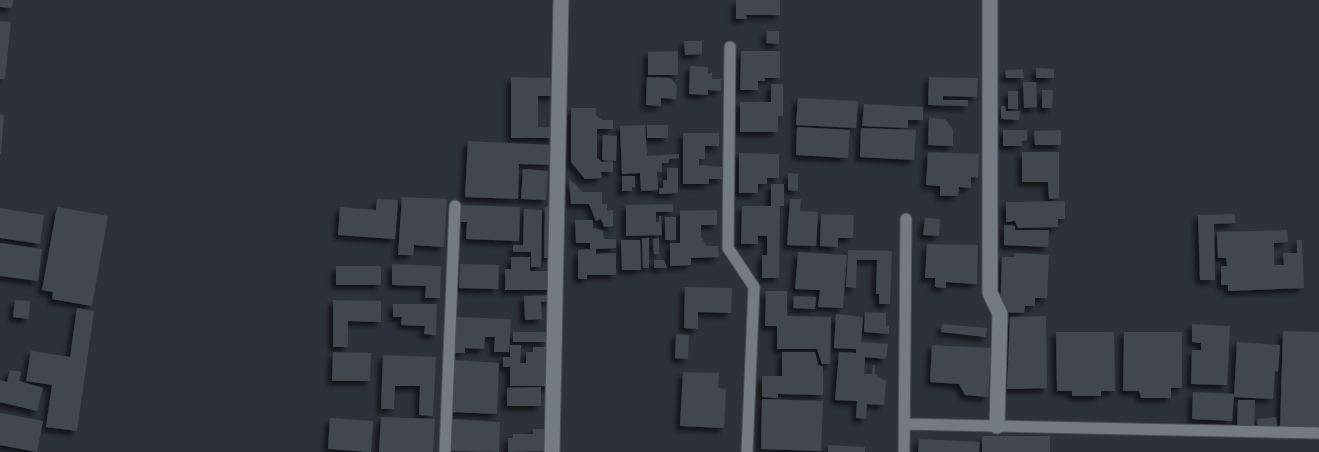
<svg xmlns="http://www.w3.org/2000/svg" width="1319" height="452" font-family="Inter,sans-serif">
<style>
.building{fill:#40474e;filter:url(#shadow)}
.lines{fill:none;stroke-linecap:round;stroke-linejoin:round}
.service-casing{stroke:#494e54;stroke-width:13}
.minor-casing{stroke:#494e54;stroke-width:17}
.service{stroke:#737b82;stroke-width:11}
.minor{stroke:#737b82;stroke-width:15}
</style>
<defs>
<filter id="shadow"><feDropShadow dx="-4.5" dy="4.5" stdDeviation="2.5" flood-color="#0009"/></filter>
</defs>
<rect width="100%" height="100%" fill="#2c3239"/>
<path class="building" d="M 0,0 L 13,0 L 12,8 L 0,7 Z
M 736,0 L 780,0 L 780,15 L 746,15 L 747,19 L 736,19 Z
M 0,21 L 11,22 L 5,79 L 0,79 Z
M 767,31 L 779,31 L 779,44 L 766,43 Z
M 684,41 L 702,41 L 702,54 L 685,55 Z
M 678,51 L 678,75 L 648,75 L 648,52 Z
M 741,51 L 780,51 L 780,78 L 765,78 L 765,81 L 758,81 L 758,90 L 740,90 Z
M 690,66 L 708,67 L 708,74 L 712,72 L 712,79 L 721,79 L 721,91 L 708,90 L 708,95 L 689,94 Z
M 1036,68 L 1054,69 L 1054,78 L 1036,78 Z
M 1023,69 L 1024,78 L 1006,78 L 1005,70 Z
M 511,77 L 555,78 L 555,96 L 538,96 L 538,127 L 554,127 L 554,138 L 511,138 Z
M 647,77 L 671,78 L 677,86 L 676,99 L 661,98 L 661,106 L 646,105 Z
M 929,77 L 978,78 L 977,97 L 943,96 L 943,100 L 968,100 L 968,106 L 928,105 Z
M 1023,82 L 1036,82 L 1037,107 L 1024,108 Z
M 771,84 L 783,84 L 783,116 L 778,116 L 778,132 L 740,132 L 740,102 L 771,102 Z
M 1042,90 L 1053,90 L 1052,108 L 1042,108 Z
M 1008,91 L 1018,91 L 1018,109 L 1008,109 Z
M 798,98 L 858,101 L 856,128 L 796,125 Z
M 864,104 L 923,107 L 923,120 L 908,120 L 908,128 L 862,126 Z
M 1001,106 L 1005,106 L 1006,111 L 1020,111 L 1019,120 L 1001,119 Z
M 571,108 L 596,108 L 596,115 L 602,120 L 613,120 L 613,129 L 597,129 L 597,158 L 602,162 L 613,161 L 613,172 L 601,172 L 602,178 L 585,179 L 571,162 Z
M 0,114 L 4,115 L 1,154 L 0,154 Z
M 929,118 L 945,119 L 953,130 L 953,146 L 928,145 Z
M 645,125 L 647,156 L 679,154 L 679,158 L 669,159 L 668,163 L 662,163 L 662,172 L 657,172 L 658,190 L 641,191 L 640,173 L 622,174 L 620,126 Z
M 647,125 L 668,125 L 668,138 L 647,138 Z
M 797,127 L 850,130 L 848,158 L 796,155 Z
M 861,128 L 916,130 L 914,160 L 860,157 Z
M 1003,130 L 1027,130 L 1027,140 L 1022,141 L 1022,146 L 1003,146 Z
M 1061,130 L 1061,145 L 1035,145 L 1034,131 Z
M 683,133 L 719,133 L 719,146 L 705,146 L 705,159 L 699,159 L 699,165 L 722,167 L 722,179 L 709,179 L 709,184 L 683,184 Z
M 603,135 L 617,136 L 616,161 L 602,160 Z
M 468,141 L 553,145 L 552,165 L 519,164 L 518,199 L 465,197 Z
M 928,152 L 979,154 L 978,178 L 971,177 L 971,188 L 959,187 L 958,196 L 940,196 L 940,186 L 926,185 Z
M 1022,152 L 1059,152 L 1059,198 L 1049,199 L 1048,182 L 1022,182 Z
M 739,153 L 779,154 L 779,178 L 767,178 L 767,184 L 758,184 L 758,193 L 739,193 Z
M 667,168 L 678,168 L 678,193 L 659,194 L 659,188 L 663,188 L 663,180 L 667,180 Z
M 523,169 L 548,171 L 546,200 L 521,199 Z
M 788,173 L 798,174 L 798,191 L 788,190 Z
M 622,176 L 635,176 L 635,187 L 632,187 L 632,191 L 622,191 Z
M 569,179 L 583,192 L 602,192 L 602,204 L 607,204 L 607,211 L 613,210 L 613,226 L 604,227 L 601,219 L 596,221 L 589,204 L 571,204 Z
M 771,184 L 784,184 L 784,206 L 780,206 L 779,278 L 762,278 L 762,255 L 767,255 L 767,236 L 758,236 L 758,244 L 741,244 L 742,206 L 771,206 Z
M 402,197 L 447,199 L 444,247 L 414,245 L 413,255 L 398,255 Z
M 377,199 L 398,200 L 395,239 L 338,235 L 340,207 L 376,210 Z
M 790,199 L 801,199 L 800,211 L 818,212 L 816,246 L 787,245 Z
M 1065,201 L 1065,219 L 1058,219 L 1058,227 L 1018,228 L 1015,221 L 1006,222 L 1006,202 Z
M 673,204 L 673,212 L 656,212 L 656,222 L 659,222 L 659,216 L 661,216 L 662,235 L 626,236 L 626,205 Z
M 460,205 L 520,207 L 519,241 L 466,239 L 467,222 L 460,222 Z
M 57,207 L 108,216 L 92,306 L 52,299 L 53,292 L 42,290 Z
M 545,207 L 554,208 L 552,258 L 544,258 Z
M 0,208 L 44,215 L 40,244 L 0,238 Z
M 524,209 L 542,210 L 541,267 L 531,267 L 531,252 L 513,252 L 513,245 L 523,245 Z
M 717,210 L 717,225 L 701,225 L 701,237 L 707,246 L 718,246 L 719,257 L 691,258 L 691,265 L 670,266 L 670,243 L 680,243 L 680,211 Z
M 821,214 L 854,215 L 853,238 L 838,238 L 838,247 L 820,246 Z
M 1235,214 L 1235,223 L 1214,224 L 1215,280 L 1200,280 L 1198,215 Z
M 665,217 L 676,217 L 676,240 L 665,240 Z
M 925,218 L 940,219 L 939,236 L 923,235 Z
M 575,220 L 593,220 L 593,228 L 603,231 L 604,239 L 616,239 L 616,248 L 596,249 L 596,254 L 616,253 L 616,275 L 587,275 L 587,279 L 578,279 L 578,250 L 590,249 L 590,243 L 576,243 Z
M 1004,225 L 1015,226 L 1015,230 L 1049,230 L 1048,247 L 1004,245 Z
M 1287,230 L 1288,242 L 1274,243 L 1274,265 L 1284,265 L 1283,253 L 1297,253 L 1297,240 L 1302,240 L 1304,288 L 1228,291 L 1228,285 L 1221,285 L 1221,266 L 1227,266 L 1226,258 L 1218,258 L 1217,232 Z
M 642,238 L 649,238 L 649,268 L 643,268 Z
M 659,238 L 659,254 L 654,254 L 653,239 Z
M 621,240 L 640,240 L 641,270 L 622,270 Z
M 0,243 L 42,249 L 38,281 L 0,276 Z
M 927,244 L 978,245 L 977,284 L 946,282 L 946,288 L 935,287 L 935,278 L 925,278 Z
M 848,250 L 892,251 L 890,304 L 879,304 L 879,294 L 876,294 L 877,260 L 857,260 L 856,288 L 846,287 Z
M 798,252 L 847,255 L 843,308 L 818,307 L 820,290 L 795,289 Z
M 1014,253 L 1049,255 L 1047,298 L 1035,298 L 1035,306 L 1025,306 L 1024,313 L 1000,312 L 1002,257 L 1014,257 Z
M 511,257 L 530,257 L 530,271 L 555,271 L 555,290 L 505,290 L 505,269 L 511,269 Z
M 654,260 L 664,260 L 667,268 L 654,268 Z
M 392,264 L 441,266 L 440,298 L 425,298 L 426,286 L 392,285 Z
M 460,264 L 499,265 L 498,289 L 459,288 Z
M 336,266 L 381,266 L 381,285 L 336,285 Z
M 685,287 L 732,288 L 731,313 L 698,312 L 698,329 L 684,328 Z
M 766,291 L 787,291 L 787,316 L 831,317 L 830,364 L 822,364 L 817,349 L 777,349 L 777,326 L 765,326 Z
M 552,295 L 552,301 L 541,302 L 542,319 L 525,320 L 524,296 Z
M 794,296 L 816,297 L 815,309 L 793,308 Z
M 15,300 L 30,301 L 29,319 L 13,317 Z
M 333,300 L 381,301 L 381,322 L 348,321 L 348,347 L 333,347 Z
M 393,304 L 437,304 L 436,335 L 424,334 L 425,326 L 401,325 L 402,317 L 393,317 Z
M 77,308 L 94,311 L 77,431 L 46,427 L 52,385 L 26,381 L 31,351 L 70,357 Z
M 865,312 L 886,313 L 886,326 L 889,326 L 889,334 L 864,332 Z
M 836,314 L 863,317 L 861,342 L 888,344 L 886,359 L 865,357 L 864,374 L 872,374 L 873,365 L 875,365 L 875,374 L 886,381 L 884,405 L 867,404 L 866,419 L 856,418 L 857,401 L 835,400 L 839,352 L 856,353 L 856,349 L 834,348 Z
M 1046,316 L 1047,388 L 1007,389 L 1010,317 Z
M 456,317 L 511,319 L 509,352 L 494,352 L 495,337 L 485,337 L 484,349 L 465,348 L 465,353 L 455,353 Z
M 942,324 L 987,328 L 986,337 L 941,332 Z
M 1192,324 L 1230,326 L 1227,385 L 1191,384 L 1192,350 L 1201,350 L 1201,343 L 1192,342 Z
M 1283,331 L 1319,332 L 1319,429 L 1280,429 Z
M 513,332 L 546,332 L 546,342 L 513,342 Z
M 1056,332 L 1114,332 L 1115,391 L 1101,391 L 1101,396 L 1072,396 L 1072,391 L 1057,391 Z
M 1124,332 L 1182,332 L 1182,388 L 1171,388 L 1171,398 L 1141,398 L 1139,391 L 1123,391 Z
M 676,334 L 689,335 L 688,359 L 675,358 Z
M 1237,342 L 1280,345 L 1278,372 L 1275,371 L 1273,399 L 1234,397 Z
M 510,345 L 521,345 L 520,363 L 526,363 L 526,352 L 533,352 L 533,347 L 553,347 L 552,386 L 510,386 L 510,367 L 503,367 L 503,357 L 510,357 Z
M 932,345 L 991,348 L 988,397 L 965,395 L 959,384 L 930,382 Z
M 333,352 L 371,353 L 370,381 L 332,381 Z
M 782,352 L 815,352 L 818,365 L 823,367 L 823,395 L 778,394 L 778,398 L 762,397 L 762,376 L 782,376 Z
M 383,355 L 436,357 L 433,416 L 419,415 L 420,386 L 395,386 L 394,409 L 381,409 Z
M 454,360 L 499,363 L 497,414 L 452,412 Z
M 10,370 L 21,372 L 19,381 L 43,388 L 37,411 L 0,402 L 0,380 L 7,382 Z
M 683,372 L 719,373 L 718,388 L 726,389 L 724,428 L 680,426 Z
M 541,387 L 541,406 L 507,406 L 507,388 Z
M 1193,392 L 1234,394 L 1232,421 L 1192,419 Z
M 762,399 L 823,401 L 821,451 L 761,449 Z
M 1238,400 L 1255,400 L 1254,426 L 1237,425 Z
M 0,413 L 43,421 L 37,452 L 0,445 Z
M 381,417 L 435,419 L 433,452 L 379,452 Z
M 1276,417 L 1277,426 L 1258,427 L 1257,419 Z
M 330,418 L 373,421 L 371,452 L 328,449 Z
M 452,419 L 500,422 L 499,452 L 451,451 Z
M 533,429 L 550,429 L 549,451 L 508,452 L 508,438 L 513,438 L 513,434 L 533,434 Z
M 982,436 L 1050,436 L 1050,452 L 982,452 Z
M 919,439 L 980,442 L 979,452 L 918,452 Z
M 828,445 L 865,447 L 865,452 L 828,452 Z"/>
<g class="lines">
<defs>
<path id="service" d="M 730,47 L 728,248 L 754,287 L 747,452
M 905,424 L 1319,433
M 445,452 L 455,206
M 904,452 L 906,219"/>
<path id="minor" d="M 990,0 L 990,293 L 1000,314 L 997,426
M 552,452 L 561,0"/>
</defs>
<use href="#service" class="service-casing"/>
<use href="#minor" class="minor-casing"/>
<use href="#service" class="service"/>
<use href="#minor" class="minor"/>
</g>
</svg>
